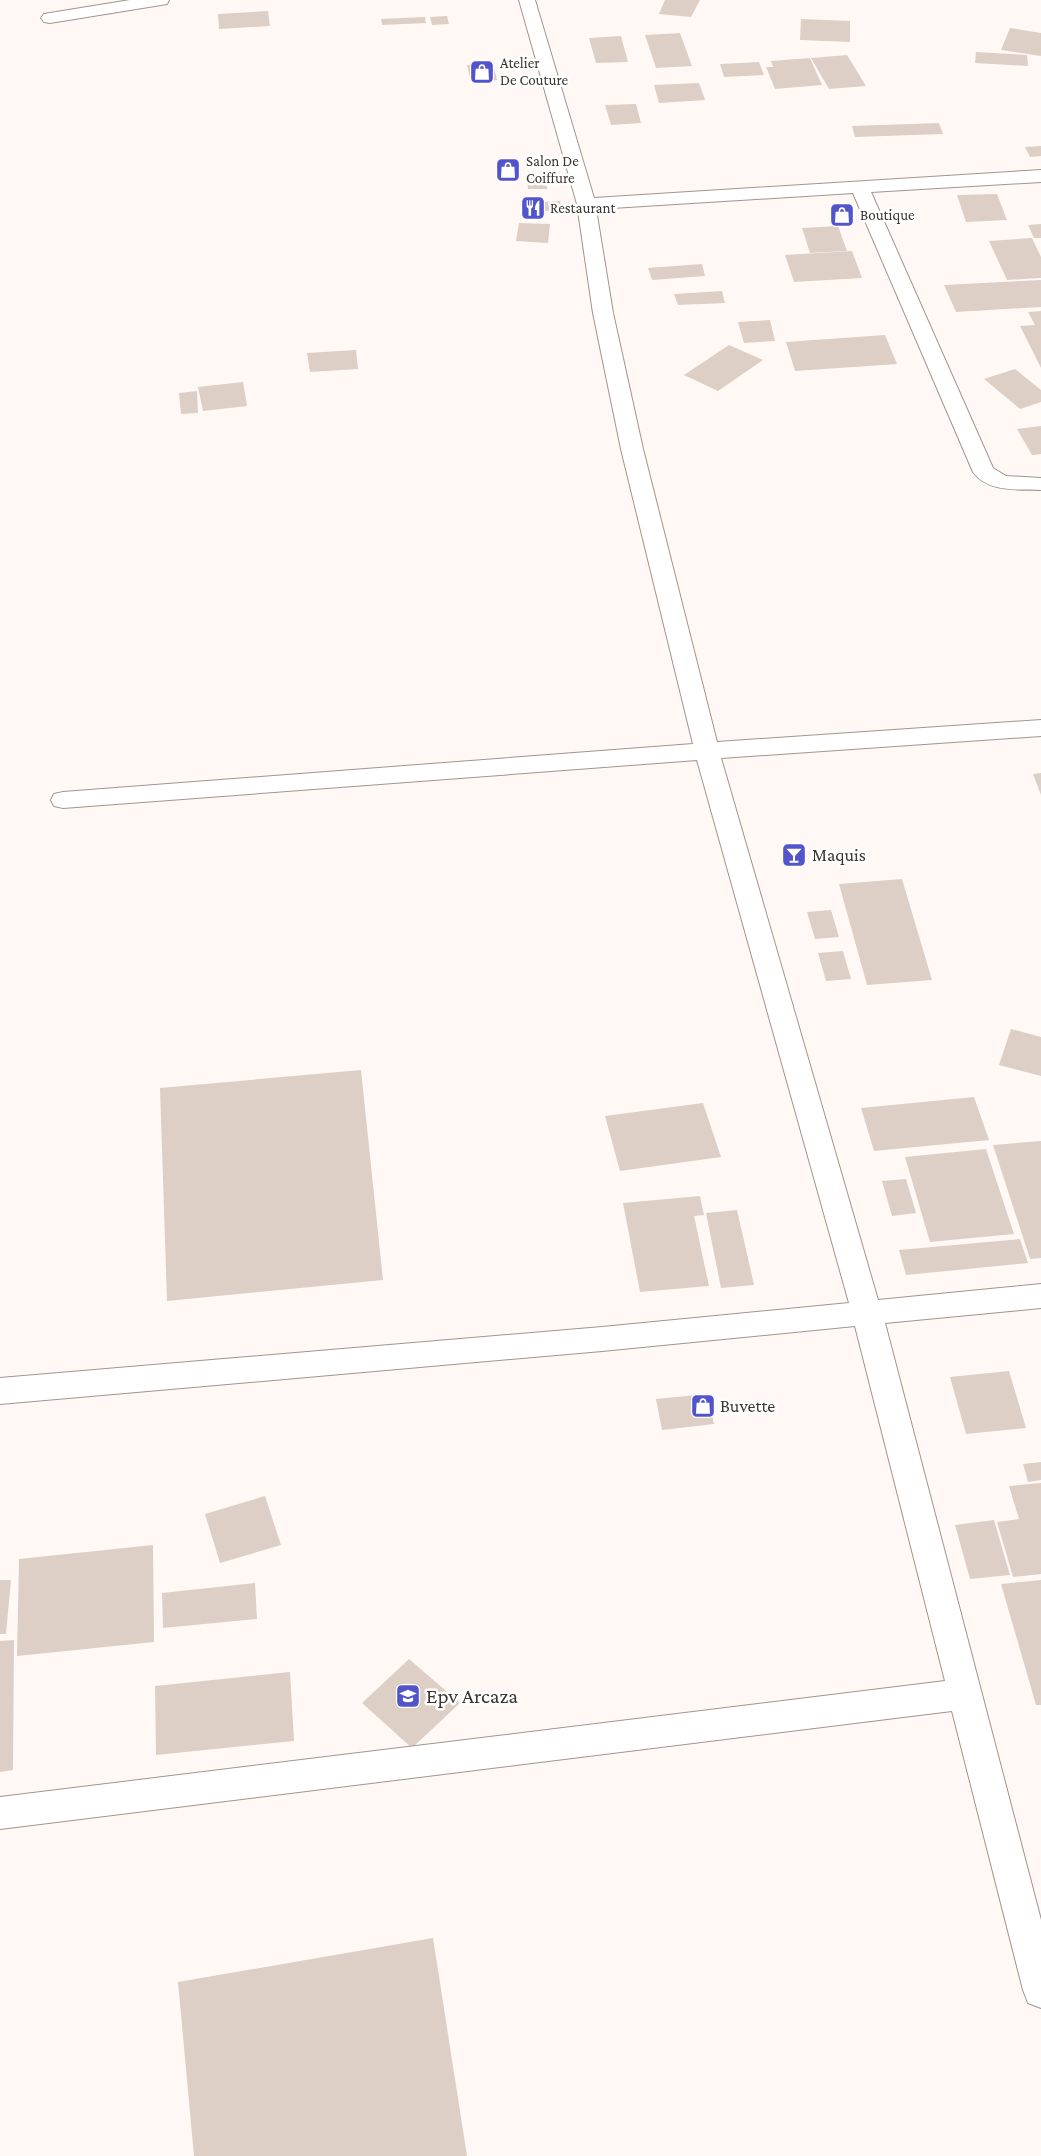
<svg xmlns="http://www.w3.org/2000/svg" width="1041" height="2156" font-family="'Crimson Pro',serif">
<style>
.building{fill:#decfc6}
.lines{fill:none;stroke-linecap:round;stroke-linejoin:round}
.street-casing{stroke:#a3948d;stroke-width:2}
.street{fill:#fff;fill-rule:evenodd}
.labels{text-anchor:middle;stroke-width:5;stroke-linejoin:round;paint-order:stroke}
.far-poi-label{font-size:15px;fill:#3b3531;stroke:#fff;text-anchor:start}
.poi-label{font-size:18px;fill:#3b3531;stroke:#fff;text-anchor:start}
.near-poi-label{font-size:21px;fill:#3b3531;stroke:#fff;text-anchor:start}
</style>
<rect width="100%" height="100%" fill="#fff8f5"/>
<path class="building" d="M 665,0 L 700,0 L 691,17 L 659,14 Z
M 268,11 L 270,26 L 219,29 L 218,14 Z
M 447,16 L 449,24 L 432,25 L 430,17 Z
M 425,17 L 426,23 L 382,25 L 381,19 Z
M 801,19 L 850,21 L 850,42 L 800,40 Z
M 1010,28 L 1041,33 L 1041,56 L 1001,50 Z
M 680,33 L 692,66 L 656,68 L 645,35 Z
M 621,36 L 628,62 L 596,63 L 589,38 Z
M 976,52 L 1027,55 L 1028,66 L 975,63 Z
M 847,55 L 866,86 L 829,89 L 811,58 Z
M 810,58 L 822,85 L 775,89 L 766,67 L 773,67 L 771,61 Z
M 759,62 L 764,75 L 724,77 L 720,64 Z
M 493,64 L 497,80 L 471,82 L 467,65 Z
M 699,83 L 705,100 L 659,103 L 654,85 Z
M 636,104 L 641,123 L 611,125 L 605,105 Z
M 939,123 L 943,134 L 855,137 L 852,126 Z
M 1041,146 L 1041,156 L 1030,157 L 1025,147 Z
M 527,178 L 546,178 L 547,189 L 528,189 Z
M 997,194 L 1007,220 L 966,222 L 957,195 Z
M 560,201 L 562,210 L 524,212 L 522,203 Z
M 851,214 L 854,222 L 837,223 L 835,215 Z
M 519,223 L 550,224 L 548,243 L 516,241 Z
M 1041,224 L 1041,238 L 1034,238 L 1028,225 Z
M 838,226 L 847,251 L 810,253 L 802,228 Z
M 1032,238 L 1041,257 L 1041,278 L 1007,280 L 989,241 Z
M 852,251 L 862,278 L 794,282 L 785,255 Z
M 702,264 L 705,276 L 652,280 L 648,268 Z
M 1041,280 L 1041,307 L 956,312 L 944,285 Z
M 722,291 L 725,303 L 678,305 L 674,294 Z
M 1041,311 L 1041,368 L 1020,326 L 1035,325 L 1028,312 Z
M 770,320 L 775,341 L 744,343 L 738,322 Z
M 885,335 L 897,364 L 795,371 L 786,342 Z
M 729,345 L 763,360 L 718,391 L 684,375 Z
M 356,350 L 358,369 L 310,372 L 307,353 Z
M 1015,369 L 1041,390 L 1041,402 L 1020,409 L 984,379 Z
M 243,382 L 247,406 L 203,411 L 198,387 Z
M 197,391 L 198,413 L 181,414 L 179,393 Z
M 1041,426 L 1041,454 L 1032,455 L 1017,429 Z
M 1041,773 L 1041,795 L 1033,774 Z
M 902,879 L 932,980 L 867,985 L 839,884 Z
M 831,910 L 839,937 L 815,939 L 807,912 Z
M 843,951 L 851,979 L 826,981 L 818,953 Z
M 1011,1029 L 1041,1037 L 1041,1076 L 999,1065 Z
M 361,1070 L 383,1280 L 167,1301 L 160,1088 Z
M 974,1097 L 989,1140 L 874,1151 L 861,1108 Z
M 703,1103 L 721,1157 L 620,1171 L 605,1116 Z
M 1041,1141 L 1041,1258 L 1030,1259 L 993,1145 Z
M 986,1149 L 1014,1234 L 930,1242 L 905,1157 Z
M 906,1179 L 916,1213 L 892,1216 L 882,1181 Z
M 700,1196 L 704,1215 L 694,1216 L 709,1286 L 640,1292 L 623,1203 Z
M 737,1210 L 754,1285 L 721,1288 L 706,1213 Z
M 1020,1239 L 1028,1263 L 906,1275 L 899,1250 Z
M 1009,1371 L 1026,1428 L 966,1434 L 950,1377 Z
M 707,1394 L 714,1424 L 662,1430 L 656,1399 Z
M 1041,1462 L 1041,1480 L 1028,1482 L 1023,1464 Z
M 1041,1483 L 1041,1574 L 1013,1577 L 997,1522 L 1019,1519 L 1009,1486 Z
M 265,1496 L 281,1545 L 220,1563 L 205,1514 Z
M 994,1520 L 1010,1575 L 970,1579 L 955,1525 Z
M 153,1545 L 154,1642 L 17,1656 L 19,1559 Z
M 0,1580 L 11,1580 L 6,1634 L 0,1634 Z
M 1041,1580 L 1041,1705 L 1036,1705 L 1001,1584 Z
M 255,1583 L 257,1619 L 163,1628 L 162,1593 Z
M 14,1640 L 13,1770 L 0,1772 L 0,1641 Z
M 409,1659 L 460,1703 L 412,1748 L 362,1703 Z
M 290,1672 L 294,1741 L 156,1755 L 155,1686 Z
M 433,1938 L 467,2156 L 194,2156 L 178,1982 Z"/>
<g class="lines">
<defs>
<path id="street" d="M 130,0 L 169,0 L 167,4 L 161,5 L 50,23 L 44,22 L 41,18 L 44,14 L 50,13 Z
M 519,0 L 535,0 L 594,198 L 1041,170 L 1041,182 L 871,192 L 993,468 L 1006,476 L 1041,478 L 1041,490 C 1019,489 988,493 973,472 L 853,193 L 596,209 L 613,313 L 643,449 L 717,742 L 1041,720 L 1041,736 L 721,758 L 878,1300 L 1041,1284 L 1041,1308 L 885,1323 L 1041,1920 L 1041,2008 L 1028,2003 L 1023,1990 L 952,1711 L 0,1829 L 0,1797 L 945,1681 L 855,1326 L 602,1351 L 0,1404 L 0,1378 L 602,1327 L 849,1303 L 697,760 L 63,808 L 54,806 L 51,800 L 54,794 L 63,792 L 693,744 L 621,449 L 593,313 L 577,204 Z"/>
</defs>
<use href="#street" class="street-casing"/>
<use href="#street" class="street"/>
</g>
<defs>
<symbol id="shop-square" viewBox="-11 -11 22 22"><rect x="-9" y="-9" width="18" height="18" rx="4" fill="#5254cb" stroke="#fff"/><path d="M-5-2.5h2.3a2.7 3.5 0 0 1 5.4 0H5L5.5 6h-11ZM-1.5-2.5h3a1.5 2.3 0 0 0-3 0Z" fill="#fff"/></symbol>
<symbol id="restaurant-square" viewBox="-11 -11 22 22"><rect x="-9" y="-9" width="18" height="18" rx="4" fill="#5254cb" stroke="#fff"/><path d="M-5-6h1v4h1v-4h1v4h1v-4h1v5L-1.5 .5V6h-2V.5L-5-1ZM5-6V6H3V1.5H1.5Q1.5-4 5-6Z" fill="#fff"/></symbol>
<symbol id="bar-square" viewBox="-11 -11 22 22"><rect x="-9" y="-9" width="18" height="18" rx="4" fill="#5254cb" stroke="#fff"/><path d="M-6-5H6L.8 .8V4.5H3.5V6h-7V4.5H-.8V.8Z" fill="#fff"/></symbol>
<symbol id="school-square" viewBox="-11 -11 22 22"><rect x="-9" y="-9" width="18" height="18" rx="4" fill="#5254cb" stroke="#fff"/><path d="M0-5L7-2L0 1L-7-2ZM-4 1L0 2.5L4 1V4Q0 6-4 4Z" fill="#fff"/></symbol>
</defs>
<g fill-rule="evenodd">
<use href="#shop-square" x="468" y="58" width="28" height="28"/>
<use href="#shop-square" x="494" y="156" width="28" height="28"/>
<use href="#restaurant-square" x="519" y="194" width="28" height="28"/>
<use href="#shop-square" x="828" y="201" width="28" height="28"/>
<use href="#bar-square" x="780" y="841" width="28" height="28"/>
<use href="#shop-square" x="689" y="1392" width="28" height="28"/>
<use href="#school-square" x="394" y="1682" width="28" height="28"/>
</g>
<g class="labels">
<g class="far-poi-label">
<text x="500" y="68">Atelier<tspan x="500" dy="17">De Couture</tspan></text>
<text x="526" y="166">Salon De<tspan x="526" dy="17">Coiffure</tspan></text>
<text x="550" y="213">Restaurant</text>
<text x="860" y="220">Boutique</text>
</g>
<g class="poi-label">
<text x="812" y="861">Maquis</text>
<text x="720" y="1412">Buvette</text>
</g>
<g class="near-poi-label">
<text x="426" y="1703">Epv Arcaza</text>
</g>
</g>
</svg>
